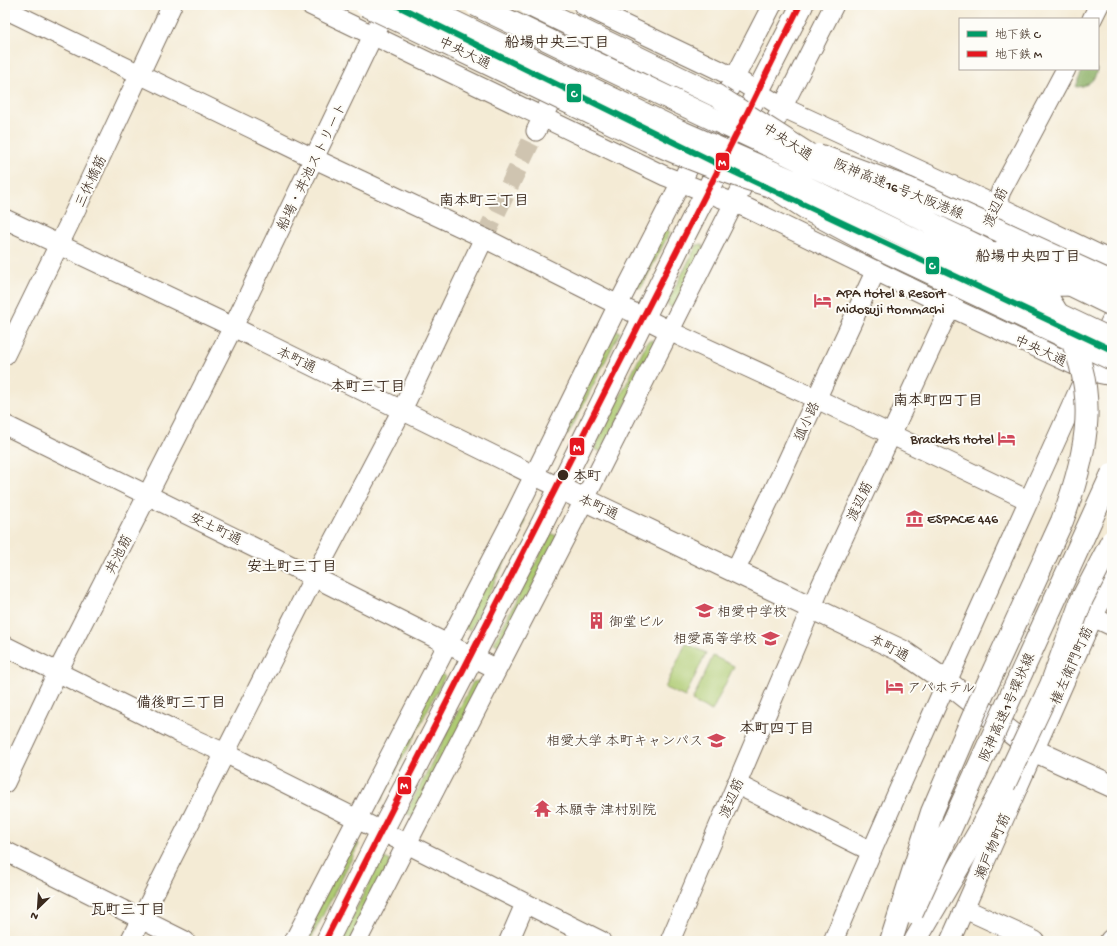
<svg xmlns="http://www.w3.org/2000/svg" width="1117" height="946" font-family="'Gochi Hand','Klee One',sans-serif">
<style>
.green{fill:#aecb72;stroke:#747a48}
.forest{fill:#8aaf64;stroke:#626c41}
.lines{fill:none;stroke-linecap:round;stroke-linejoin:round}
.minor-tunnel{stroke:#cfc4b0;stroke-width:19;stroke-dasharray:19 10;stroke-linecap:butt}
.minor-casing{stroke:#7c6e5e;stroke-width:21}
.major-casing{stroke:#7c6e5e;stroke-width:24}
.highway-casing{stroke:#7c6e5e;stroke-width:24}
.minor{stroke:#fff;stroke-width:19}
.major{stroke:#fff;stroke-width:22}
.highway{stroke:#fff;stroke-width:22}
.major-bridge-casing{stroke:#7c6e5e;stroke-width:24;stroke-linecap:butt}
.highway-bridge-casing{stroke:#7c6e5e;stroke-width:24;stroke-linecap:butt}
.major-bridge{stroke:#fff;stroke-width:22}
.highway-bridge{stroke:#fff;stroke-width:22}
.metro-1-casing{stroke:#fdfcf7;stroke-width:9}
.metro-2-casing{stroke:#fdfcf7;stroke-width:9}
.metro-1{stroke:#019a66;stroke-width:6}
.metro-2{stroke:#e5171f;stroke-width:6}
.stop-dot{fill:#3b2a1e;stroke:#fdfcf7;stroke-width:1.5}
.labels{text-anchor:middle;stroke-width:4;stroke-linejoin:round;paint-order:stroke}
.street-label{font-size:14px;fill:#3b2a1e;stroke:#fdfcf7}
.poi-label{font-size:14px;fill:#3b2a1e;stroke:#fdfcf7;text-anchor:start}
.stop-label{font-size:14px;font-weight:bold;fill:#3b2a1e;stroke:#fdfcf7;text-anchor:start}
.neighbourhood-label{font-size:15px;font-weight:bold;fill:#3b2a1e;stroke:#fdfcf7}
.line-badge{stroke:#fdfcf7;stroke-width:1.5}
.badge-label{font-size:11px;text-anchor:middle;font-weight:bold;fill:#fff}
</style>
<rect width="100%" height="100%" fill="#fdfcf7"/>
<filter id="ink" filterUnits="userSpaceOnUse"><feTurbulence type="fractalNoise" baseFrequency=".025" numOctaves="2"/><feDisplacementMap in="SourceGraphic" scale="8" xChannelSelector="R" yChannelSelector="G"/><feConvolveMatrix kernelMatrix="1 2 1 2 8 2 1 2 1" color-interpolation-filters="sRGB"/></filter>
<filter id="wash" filterUnits="userSpaceOnUse"><feTurbulence type="fractalNoise" baseFrequency=".012" numOctaves="4" result="noise"/><feDisplacementMap in="SourceGraphic" scale="16" xChannelSelector="R" yChannelSelector="G"/><feGaussianBlur stdDeviation="0.9" result="paint"/><feColorMatrix in="noise" values="0 0 0 0 0 0 0 0 0 0 0 0 0 0 0 0 0 1.4 0 .05"/><feComposite in="paint" operator="in"/></filter>
<g filter="url(#wash)">
<rect width="100%" height="100%" fill="#f4ebd5"/>
<path class="green" d="M 663,228 L 670,232 L 641,288 L 635,285 Z
M 702,244 L 704,249 L 675,307 L 670,307 L 667,303 L 697,245 Z
M 613,329 L 620,332 L 568,435 L 560,432 Z
M 653,340 L 655,345 L 602,452 L 594,449 L 648,341 Z
M 519,517 L 526,521 L 470,630 L 461,627 Z
M 551,533 L 558,537 L 502,647 L 494,643 Z
M 686,643 L 706,653 L 685,697 L 665,688 Z
M 713,656 L 734,666 L 712,711 L 692,701 Z
M 438,672 L 445,676 L 381,801 L 374,798 Z
M 479,681 L 481,686 L 415,817 L 406,813 L 473,682 Z
M 350,840 L 359,844 L 310,941 L 299,941 Z
M 382,857 L 391,861 L 351,941 L 340,941 Z"/>
<path class="forest" d="M 1083,69 L 1097,69 C 1096,80 1087,87 1076,87 L 1079,78 Z"/>
</g>
<g filter="url(#ink)">
<g class="lines">
<path class="minor-tunnel" d="M 484,238 L 536,131"/>
<defs>
<path id="minor" d="M 310,5 L 665,176 L 747,208 L 950,307 L 1087,371 L 1112,376
M 583,5 L 717,69 L 735,78 L 782,107 L 1008,211 L 1112,261
M 5,9 L 315,159 L 484,238 L 680,336 L 817,399 L 1028,500
M 1092,19 L 1099,5
M 536,131 L 581,39
M 5,219 L 233,327 L 560,488
M 1097,350 L 1112,319
M 5,355 L 69,224 L 172,5
M 5,425 L 314,577 L 497,669
M 735,571 L 774,490 L 876,270
M 1093,617 L 1112,626
M 5,646 L 180,733 L 225,753 L 601,941
M 5,783 L 58,671 L 233,327 L 379,23
M 736,784 L 871,851
M 5,851 L 185,941
M 965,909 L 1035,941
M 130,941 L 314,577 L 402,410 L 484,238
M 294,941 L 516,512 L 618,305 L 772,5
M 357,941 L 416,826 L 566,536 L 834,5
M 509,941 L 525,904
M 670,941 L 819,590 L 991,219 L 1001,191 L 1066,69
M 833,941 C 914,750 1001,563 1086,374
M 950,941 L 1093,617 L 1112,580"/>
<path id="major" d="M 1111,941 L 1112,940"/>
<path id="highway" d="M 560,488 L 902,651 L 947,682 L 1033,750 L 1112,786
M 327,941 L 382,831 L 542,524 L 682,240 L 802,5
M 915,941 L 979,832 L 1004,785"/>
</defs>
<use href="#minor" class="minor-casing"/>
<use href="#major" class="major-casing"/>
<use href="#highway" class="highway-casing"/>
<use href="#minor" class="minor"/>
<use href="#major" class="major"/>
<use href="#highway" class="highway"/>
<defs>
<path id="major-bridge" d="M 366,5 L 647,140 C 689,159 730,174 774,187
M 530,5 L 717,96 L 822,163
M 1002,251 L 1112,305
M 974,274 L 1112,340"/>
<path id="highway-bridge" d="M 419,5 L 677,130 L 793,181 L 964,264 C 1011,281 1063,293 1112,278
M 476,5 C 599,65 723,124 847,182 C 880,198 913,214 946,231 C 980,247 1017,263 1043,292 C 1050,300 1056,311 1062,321 C 1101,388 1088,452 1062,521 L 982,696 L 932,812 L 891,941
M 818,155 L 907,188 L 1109,281
M 756,176 L 812,212 L 879,248 L 1112,359
M 1004,785 L 1051,685 L 1082,599 L 1112,541
M 912,913 L 1112,474"/>
</defs>
<use href="#major-bridge" class="major-bridge-casing"/>
<use href="#highway-bridge" class="highway-bridge-casing"/>
<use href="#major-bridge" class="major-bridge"/>
<use href="#highway-bridge" class="highway-bridge"/>
<defs>
<path id="metro-1" d="M 396,5 L 728,169 L 1112,350"/>
<path id="metro-2" d="M 325,941 L 743,121 L 800,5"/>
</defs>
<use href="#metro-1" class="metro-1-casing"/>
<use href="#metro-2" class="metro-2-casing"/>
<use href="#metro-1" class="metro-1"/>
<use href="#metro-2" class="metro-2"/>
</g>
</g>
<defs>
<symbol id="hotel-bare" viewBox="-9 -9 18 18"><path d="M-6-4.5h1.5V1H6V5H4.5V3h-9V5H-6ZM-4 0a1.8 1.8 0 1 1 3.6 0ZM.5 0V-2.5h3Q6-2.5 6 0Z" fill="#d1495b" stroke="#fdfcf7" stroke-width="2.5" paint-order="stroke"/></symbol>
<symbol id="museum-bare" viewBox="-9 -9 18 18"><path d="M0-6L6-3V-2H-6V-3ZM-5-1h2V3h-2ZM-1-1h2V3h-2ZM3-1h2V3H3ZM-6 4H6V6H-6Z" fill="#d1495b" stroke="#fdfcf7" stroke-width="2.5" paint-order="stroke"/></symbol>
<symbol id="school-bare" viewBox="-9 -9 18 18"><path d="M0-5L7-2L0 1L-7-2ZM-4 1L0 2.5L4 1V4Q0 6-4 4Z" fill="#d1495b" stroke="#fdfcf7" stroke-width="2.5" paint-order="stroke"/></symbol>
<symbol id="building-bare" viewBox="-9 -9 18 18"><path d="M-4-6H4V6H1V3H-1V6H-4ZM-2.5-4.3h1.7v1.8h-1.7ZM.8-4.3h1.7v1.8H.8ZM-2.5-1h1.7V.8h-1.7ZM.8-1h1.7V.8H.8Z" fill="#d1495b" stroke="#fdfcf7" stroke-width="2.5" paint-order="stroke"/></symbol>
<symbol id="university-bare" viewBox="-9 -9 18 18"><path d="M0-5L7-2L0 1L-7-2ZM-4 1L0 2.5L4 1V4Q0 6-4 4Z" fill="#d1495b" stroke="#fdfcf7" stroke-width="2.5" paint-order="stroke"/></symbol>
<symbol id="temple-bare" viewBox="-9 -9 18 18"><path d="M0-6L5-2H3V0L6.5 2.5H4V6H1.5V3h-3V6H-4V2.5H-6.5L-3 0V-2H-5Z" fill="#d1495b" stroke="#fdfcf7" stroke-width="2.5" paint-order="stroke"/></symbol>
</defs>
<g fill-rule="evenodd">
<use href="#hotel-bare" x="810" y="288" width="25" height="25"/>
<use href="#hotel-bare" x="994" y="426" width="25" height="25"/>
<use href="#museum-bare" x="902" y="506" width="25" height="25"/>
<use href="#school-bare" x="692" y="598" width="25" height="25"/>
<use href="#building-bare" x="584" y="608" width="25" height="25"/>
<use href="#school-bare" x="758" y="626" width="25" height="25"/>
<use href="#hotel-bare" x="882" y="674" width="25" height="25"/>
<use href="#university-bare" x="704" y="728" width="25" height="25"/>
<use href="#temple-bare" x="530" y="796" width="25" height="25"/>
</g>
<circle class="stop-dot" cx="563" cy="475" r="6"/>
<g class="labels">
<g class="street-label">
<text transform="translate(465 52) rotate(26)" y="5">中央大通</text>
<text transform="translate(788 141) rotate(33)" y="5">中央大通</text>
<text transform="translate(311 166) rotate(-64)" y="5">船場・丼池ストリート</text>
<text transform="translate(90 181) rotate(-65)" y="5">三休橋筋</text>
<text transform="translate(899 188) rotate(22)" y="5">阪神高速16号大阪港線</text>
<text transform="translate(995 207) rotate(-67)" y="5">渡辺筋</text>
<text transform="translate(1041 350) rotate(25)" y="5">中央大通</text>
<text transform="translate(297 359) rotate(26)" y="5">本町通</text>
<text transform="translate(806 421) rotate(-65)" y="5">狐小路</text>
<text transform="translate(859 501) rotate(-65)" y="5">渡辺筋</text>
<text transform="translate(599 506) rotate(25)" y="5">本町通</text>
<text transform="translate(216 528) rotate(26)" y="5">安土町通</text>
<text transform="translate(118 554) rotate(-63)" y="5">丼池筋</text>
<text transform="translate(890 647) rotate(28)" y="5">本町通</text>
<text transform="translate(1071 665) rotate(-66)" y="5">権左衛門町筋</text>
<text transform="translate(1006 707) rotate(-66)" y="5">阪神高速1号環状線</text>
<text transform="translate(731 798) rotate(-67)" y="5">渡辺筋</text>
<text transform="translate(992 846) rotate(-67)" y="5">瀬戸物町筋</text>
</g>
<g class="poi-label">
<text x="836" y="297">APA Hotel &amp; Resort<tspan x="836" dy="16">Midosuji Hommachi</tspan></text>
<text x="994" y="443" text-anchor="end">Brackets Hotel</text>
<text x="927" y="523">ESPACE 446</text>
<text x="717" y="616">相愛中学校</text>
<text x="609" y="626">御堂ビル</text>
<text x="757" y="643" text-anchor="end">相愛高等学校</text>
<text x="907" y="692">アパホテル</text>
<text x="703" y="745" text-anchor="end">相愛大学 本町キャンパス</text>
<text x="555" y="814">本願寺 津村別院</text>
</g>
<g class="stop-label">
<text x="573" y="480">本町</text>
</g>
<g class="neighbourhood-label">
<text x="557" y="47">船場中央三丁目</text>
<text x="484" y="205">南本町三丁目</text>
<text x="1028" y="261">船場中央四丁目</text>
<text x="368" y="391">本町三丁目</text>
<text x="938" y="405">南本町四丁目</text>
<text x="292" y="571">安土町三丁目</text>
<text x="181" y="707">備後町三丁目</text>
<text x="777" y="733">本町四丁目</text>
<text x="128" y="914">瓦町三丁目</text>
</g>
</g>
<g class="line-badge">
<rect x="566" y="83" width="16" height="20" rx="4" fill="#019a66"/>
<rect x="715" y="152" width="15" height="19" rx="4" fill="#e5171f"/>
<rect x="925" y="256" width="15" height="19" rx="4" fill="#019a66"/>
<rect x="569" y="437" width="16" height="19" rx="4" fill="#e5171f"/>
<rect x="397" y="776" width="15" height="19" rx="4" fill="#e5171f"/>
</g>
<g class="badge-label">
<text x="574" y="97">C</text>
<text x="722" y="166">M</text>
<text x="932" y="269">C</text>
<text x="577" y="451">M</text>
<text x="404" y="789">M</text>
</g>
<rect width="1117" height="946" fill="none" stroke="#fdfcf7" stroke-width="20"/>
<rect x="959" y="18" width="140" height="52" fill="#fdfcf7" stroke="#afa8a0"/>
<rect x="967" y="31" width="20" height="6" fill="#019a66" stroke="#afa8a0"/>
<text x="995" y="38" font-size="12" fill="#3b2a1e">地下鉄 C</text>
<rect x="967" y="51" width="20" height="6" fill="#e5171f" stroke="#afa8a0"/>
<text x="995" y="58" font-size="12" fill="#3b2a1e">地下鉄 M</text>
<g transform="translate(38 908) rotate(205)" stroke="#fdfcf7" stroke-width="3" paint-order="stroke">
<path d="M0-3L7 15L0 10L-7 15Z" fill="#3b2a1e"/>
<text y="-6" font-size="11" font-weight="bold" text-anchor="middle" fill="#3b2a1e">N</text>
</g>
</svg>
